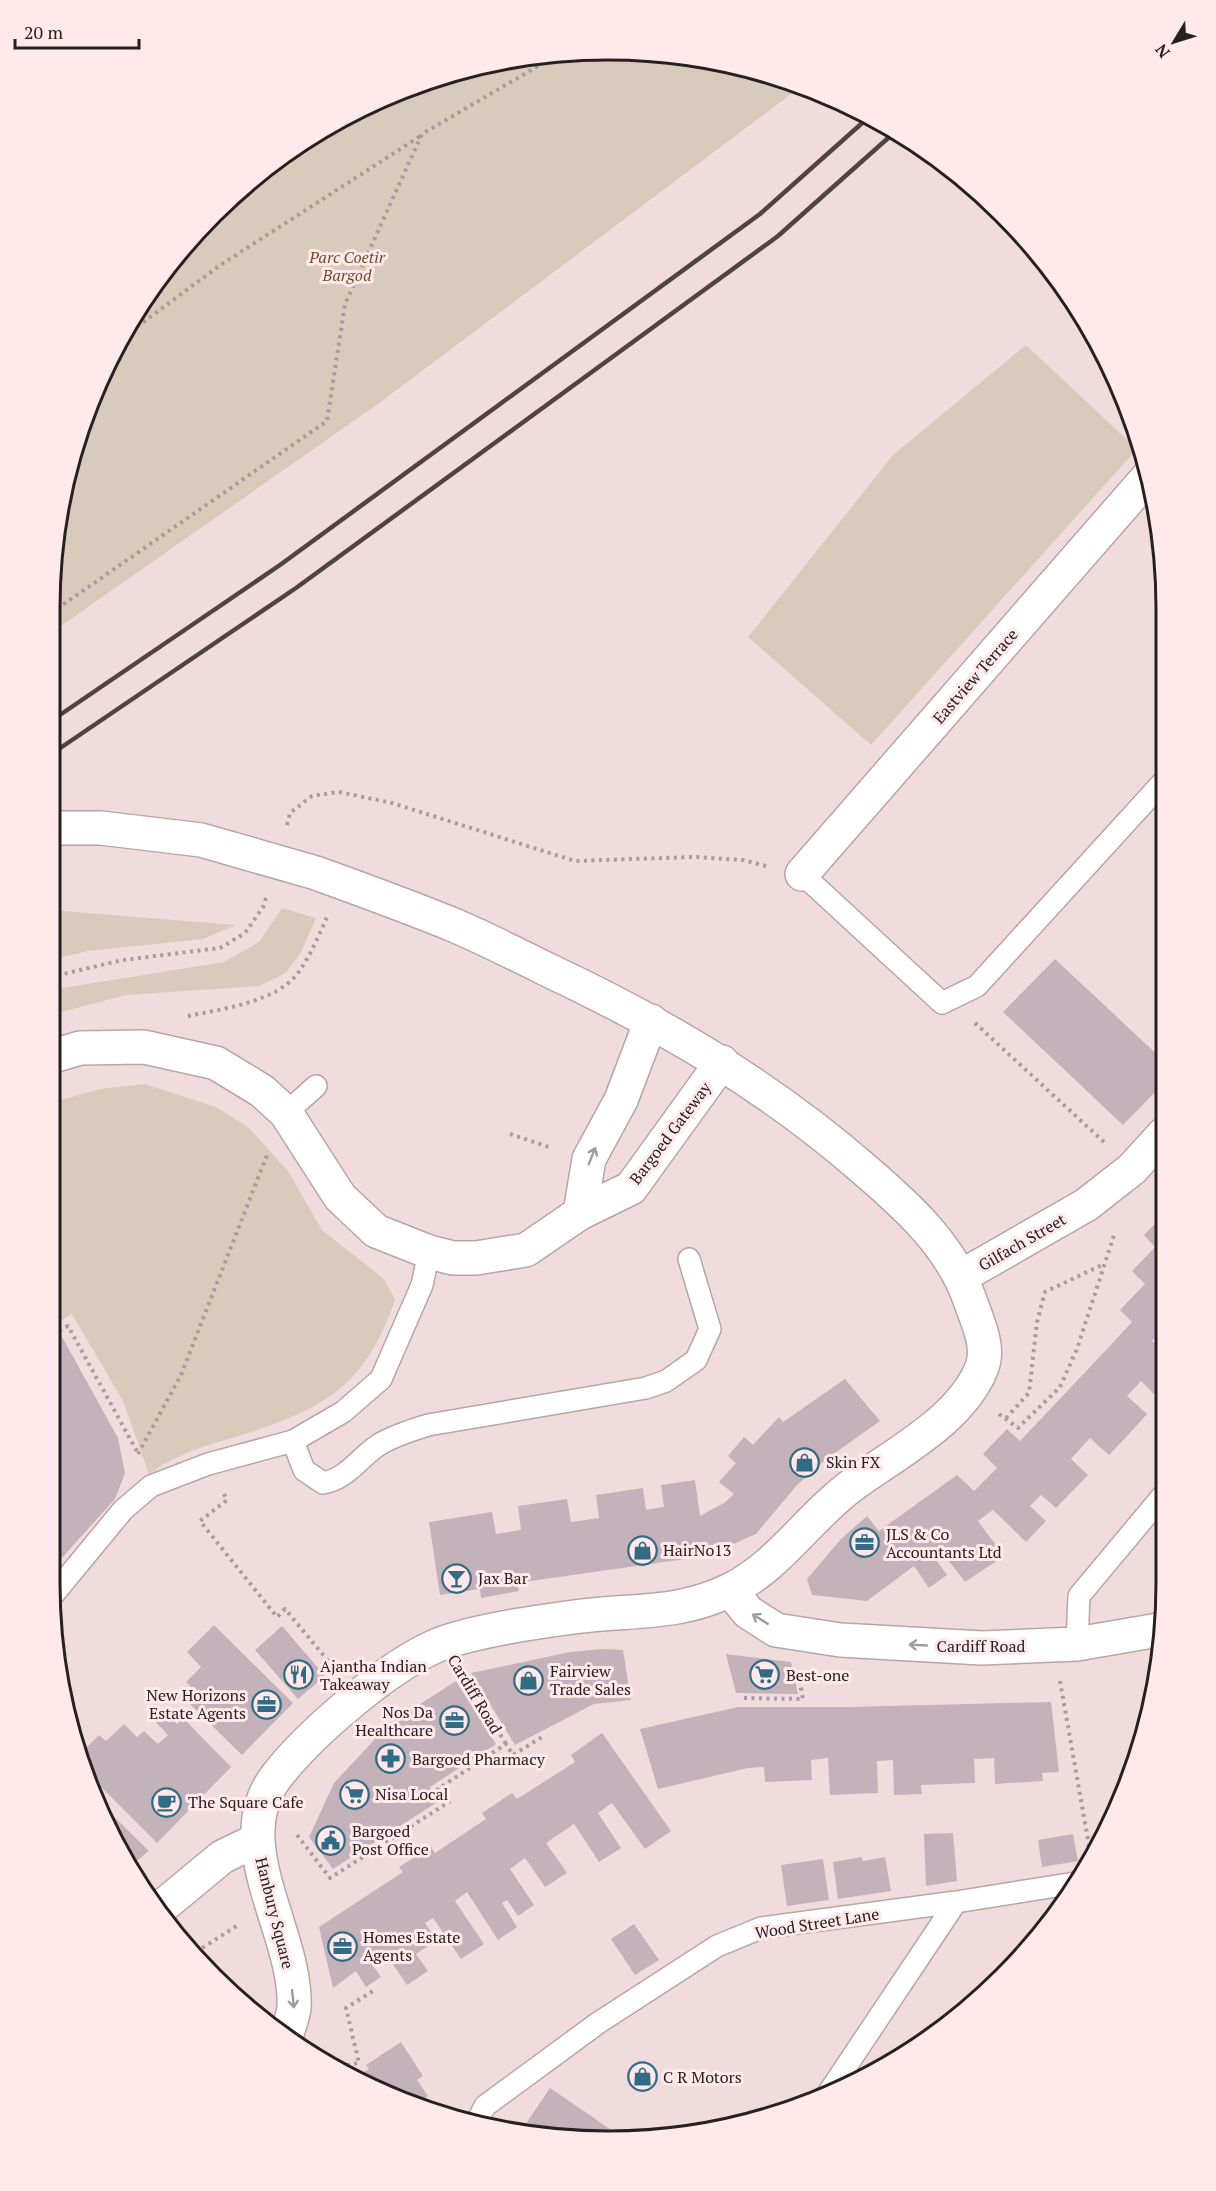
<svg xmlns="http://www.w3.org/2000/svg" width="1216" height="2191" font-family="'PT Serif',serif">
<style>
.green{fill:#d9cbbc}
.building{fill:#c4b2bb}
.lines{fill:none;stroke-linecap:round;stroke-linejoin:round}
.service-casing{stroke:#baa5a6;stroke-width:24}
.pedestrian-casing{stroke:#baa5a6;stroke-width:36}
.minor-casing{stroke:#baa5a6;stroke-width:36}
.tertiary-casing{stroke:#baa5a6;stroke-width:36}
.path{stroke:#aa9a9b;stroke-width:4;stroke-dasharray:3 4.5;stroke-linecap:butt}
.service{stroke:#fff;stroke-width:21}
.pedestrian{stroke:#fff;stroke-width:33}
.minor{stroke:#fff;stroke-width:33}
.tertiary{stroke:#fff;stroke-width:33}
.rail{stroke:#4e4444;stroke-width:4.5}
.tertiary-bridge-casing{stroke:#baa5a6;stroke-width:36;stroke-linecap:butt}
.tertiary-bridge{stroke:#fff;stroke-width:33}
.oneway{stroke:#9e9b9b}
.labels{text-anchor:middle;stroke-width:6;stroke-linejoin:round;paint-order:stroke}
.park-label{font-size:16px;font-style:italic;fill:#6e4e25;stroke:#ffe9ea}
.street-label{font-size:16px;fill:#272020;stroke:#ffe9ea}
.poi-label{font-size:16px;fill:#272020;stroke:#ffe9ea;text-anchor:start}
.rim{fill:none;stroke:#272020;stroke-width:3}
</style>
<rect width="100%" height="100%" fill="#f1dcdd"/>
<path class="green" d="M 571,51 L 681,54 L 787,79 L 800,85 L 794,92 L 378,404 L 51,633 L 51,572 L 69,463 L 124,329 L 188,240 L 268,165 L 361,107 L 463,69 Z
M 1026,345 L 1137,449 L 871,745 L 748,637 L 893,455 Z
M 282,908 L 316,918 L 301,952 L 286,973 L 259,986 L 126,995 L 50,1015 L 50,990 L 224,962 L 259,942 Z
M 50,910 L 236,925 L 203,939 L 88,951 L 50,960 Z
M 145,1084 L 216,1107 L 248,1127 L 288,1171 L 322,1230 L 384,1279 L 395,1300 C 364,1391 319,1411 232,1438 C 198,1448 178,1454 149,1474 L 123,1401 L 72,1314 L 55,1324 L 50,1315 L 50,1103 L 100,1089 Z"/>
<path class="building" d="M 1055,959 L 1163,1060 L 1164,1083 L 1123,1125 L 1003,1012 Z
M 1164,1214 L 1164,1334 L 1161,1331 L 1152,1341 L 1164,1352 L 1156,1361 L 1164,1368 L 1165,1389 L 1157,1397 L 1141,1381 L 1127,1396 L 1147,1414 L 1128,1435 L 1109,1455 L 1090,1438 L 1071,1459 L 1088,1475 L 1056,1508 L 1041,1495 L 1030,1506 L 1046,1521 L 1026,1542 L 993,1510 L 978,1521 L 1004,1556 L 965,1582 L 939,1548 L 932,1554 L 947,1575 L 929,1588 L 914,1566 L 867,1601 L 812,1595 L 807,1579 L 841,1539 L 867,1516 L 879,1531 L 957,1475 L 974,1491 L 997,1468 L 983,1454 L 1007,1429 L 1020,1441 L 1107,1349 L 1132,1322 L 1120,1310 L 1145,1284 L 1132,1271 L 1155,1247 L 1144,1235 Z
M 50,1315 L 118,1438 L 125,1473 L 115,1499 L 50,1571 Z
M 845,1379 L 880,1421 L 825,1460 L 797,1485 L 756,1534 L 706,1556 L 517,1583 L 519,1591 L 481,1598 L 480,1589 L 440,1595 L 429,1522 L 492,1512 L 496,1534 L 521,1530 L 518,1506 L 567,1499 L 571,1522 L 599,1518 L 596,1495 L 643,1488 L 646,1510 L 657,1508 L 664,1507 L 661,1485 L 695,1480 L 700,1516 L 724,1503 L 734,1494 L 719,1482 L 736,1463 L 728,1456 L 744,1437 L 753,1445 L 779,1417 L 783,1422 Z
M 214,1625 L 293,1703 L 242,1755 L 190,1704 L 199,1695 L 186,1682 L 201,1667 L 187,1652 Z
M 282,1626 L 325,1676 L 298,1699 L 255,1650 Z
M 602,1649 L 623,1650 L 631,1700 L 594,1704 L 515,1745 L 471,1673 L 570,1652 Z
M 726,1654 L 791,1662 L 798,1694 L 736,1693 Z
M 456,1681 L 496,1744 L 430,1787 L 439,1801 L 333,1869 L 309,1837 L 334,1783 L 389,1724 Z
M 1051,1702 L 1059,1772 L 1042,1773 L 1043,1781 L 995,1784 L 994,1758 L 974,1759 L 975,1783 L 921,1785 L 922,1794 L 894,1795 L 893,1760 L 877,1761 L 878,1793 L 830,1795 L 828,1758 L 811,1760 L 812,1780 L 765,1782 L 764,1767 L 748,1768 L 658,1789 L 640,1729 L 738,1707 L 848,1707 Z
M 163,1709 L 177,1724 L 183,1718 L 231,1767 L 157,1843 L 83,1769 L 78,1756 L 99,1735 L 106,1741 L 124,1724 L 137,1737 L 144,1731 L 158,1744 L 168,1735 L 153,1719 Z
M 602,1733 L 671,1831 L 645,1849 L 612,1803 L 598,1813 L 621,1848 L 599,1862 L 574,1824 L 546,1843 L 567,1873 L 545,1887 L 525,1858 L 510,1869 L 534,1905 L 518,1916 L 507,1900 L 502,1903 L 517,1927 L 498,1940 L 467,1892 L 455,1901 L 484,1944 L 461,1959 L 433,1918 L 425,1923 L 437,1940 L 416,1954 L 428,1971 L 407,1985 L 383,1950 L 369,1960 L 381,1977 L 366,1987 L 356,1971 L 333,1988 L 319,1927 L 403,1872 L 399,1867 L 431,1847 L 435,1853 L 486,1819 L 482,1813 L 512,1793 L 517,1799 L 575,1762 L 571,1755 Z
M 102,1805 L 149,1851 L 133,1864 Z
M 953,1833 L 957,1881 L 926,1886 L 924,1834 Z
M 1073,1834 L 1078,1861 L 1042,1867 L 1038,1840 Z
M 862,1857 L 863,1861 L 885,1857 L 891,1891 L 838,1899 L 833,1862 Z
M 823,1859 L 829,1900 L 787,1906 L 781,1865 Z
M 634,1924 L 659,1960 L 635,1975 L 611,1939 Z
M 401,2042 L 423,2076 L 417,2080 L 428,2096 L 419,2102 L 365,2078 L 362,2073 L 369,2069 L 366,2065 Z
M 550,2088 L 623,2138 L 539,2130 L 527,2122 Z"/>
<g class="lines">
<defs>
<path id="service" d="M 802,874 L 942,1003 L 977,986 L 1163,782
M 286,1113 L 316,1086
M 293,1441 L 304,1470 L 323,1483 C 349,1478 359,1457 380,1444 C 395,1435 412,1430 428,1425 L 646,1388 L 666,1381 L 696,1360 L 710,1329 L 689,1259
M 52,1596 L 123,1510 L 151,1486 L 208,1464 L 293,1441 L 343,1412 L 381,1379 L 422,1285 L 429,1252
M 1077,1644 L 1079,1596 L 1165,1493
M 827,2095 L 956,1902
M 476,2124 L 485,2106 L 598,2023 L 717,1946 L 761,1928 L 956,1902 L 1075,1883"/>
<path id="pedestrian" d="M 158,1910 L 222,1857 L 257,1840"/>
<path id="minor" d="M 802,874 L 1148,477
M 50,1057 L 80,1048 L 144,1047 L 216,1063 L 262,1091 L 286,1113 L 340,1197 L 376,1231 L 429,1252 L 453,1258 L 476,1258 L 526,1250 L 580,1213 L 631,1188 L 722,1062
M 580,1213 L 589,1159 L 621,1100 L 651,1021"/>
<path id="tertiary" d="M 962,1276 L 1086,1205 L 1132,1169 L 1164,1134
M 730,1590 L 748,1612 L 776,1630 L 840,1640 L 982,1648 L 1077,1644 L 1164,1629
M 286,2036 C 289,2027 293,2017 294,2008 C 298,1934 225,1844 276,1777 C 309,1734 388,1666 438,1645 C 472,1631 536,1622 574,1617 C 630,1609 677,1616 730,1590 C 778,1567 809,1517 851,1486 C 894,1454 962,1420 982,1367 C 990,1346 977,1321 970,1300 C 951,1246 908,1207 865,1170 C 769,1086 661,1023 546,969 C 516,954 486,939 456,926 C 410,907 363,890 316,873"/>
</defs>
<use href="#service" class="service-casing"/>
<use href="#pedestrian" class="pedestrian-casing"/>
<use href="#minor" class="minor-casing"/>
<use href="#tertiary" class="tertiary-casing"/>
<path class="path" d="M 119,340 L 219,266 L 422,135
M 51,613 L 327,421 L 345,304 L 422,134 L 562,52
M 287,825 L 290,813 L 312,796 L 339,792 L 392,803 L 575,861 L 695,857 L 743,860 L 766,866
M 50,977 L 123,960 L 220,948 L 245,933 L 263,907 L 266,898
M 188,1016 C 221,1009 280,1002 300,970 C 311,954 319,935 327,917
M 975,1023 L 1104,1142
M 510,1134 L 552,1148
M 59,1331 L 68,1326 L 139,1455
M 999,1414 L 1018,1428 L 1060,1387 L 1077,1349 L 1115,1232
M 1006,1418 L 1029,1393 L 1037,1322 L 1045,1292 L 1102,1265
M 138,1454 L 181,1375 L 267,1155
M 224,1494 L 227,1500 L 200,1521 L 277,1617 L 285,1609 L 335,1669
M 465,1677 L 506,1744
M 1060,1681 L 1091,1857
M 744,1698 L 803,1699 L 798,1672
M 297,1835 L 330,1878 L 449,1802 L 438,1789 L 506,1744 L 513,1755 L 542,1737
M 196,1952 L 238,1925
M 321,2052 L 342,2066 L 359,2063 L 346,2008 L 373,1991"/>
<use href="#service" class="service"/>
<use href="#pedestrian" class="pedestrian"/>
<use href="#minor" class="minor"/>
<use href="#tertiary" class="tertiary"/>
<path class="rail" d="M 51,721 L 280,565 L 760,214 L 870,116
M 50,755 L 296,588 L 778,236 L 896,131"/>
<defs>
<path id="tertiary-bridge" d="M 50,828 L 101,828 L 201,840 L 316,873"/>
</defs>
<use href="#tertiary-bridge" class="tertiary-bridge-casing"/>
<use href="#tertiary-bridge" class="tertiary-bridge"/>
</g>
<defs><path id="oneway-shaft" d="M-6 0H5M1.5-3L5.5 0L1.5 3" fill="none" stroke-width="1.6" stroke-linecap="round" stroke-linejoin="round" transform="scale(1.5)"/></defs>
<g class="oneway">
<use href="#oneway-shaft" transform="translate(592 1156) rotate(-68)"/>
<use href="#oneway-shaft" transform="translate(760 1619) rotate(-148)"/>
<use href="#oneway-shaft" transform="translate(918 1645) rotate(-177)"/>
<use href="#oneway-shaft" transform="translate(293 1999) rotate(84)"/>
</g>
<defs>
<symbol id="shop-ring" viewBox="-11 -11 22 22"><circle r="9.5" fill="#ffe9ea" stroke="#326b84" stroke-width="1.5"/><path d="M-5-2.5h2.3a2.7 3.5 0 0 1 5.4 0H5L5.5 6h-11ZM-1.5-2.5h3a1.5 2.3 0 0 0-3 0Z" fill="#326b84"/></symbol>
<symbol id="office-ring" viewBox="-11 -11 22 22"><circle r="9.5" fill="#ffe9ea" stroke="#326b84" stroke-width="1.5"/><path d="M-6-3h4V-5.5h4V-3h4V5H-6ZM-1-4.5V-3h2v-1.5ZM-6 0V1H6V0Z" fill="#326b84"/></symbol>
<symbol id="bar-ring" viewBox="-11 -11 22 22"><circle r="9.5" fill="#ffe9ea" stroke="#326b84" stroke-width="1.5"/><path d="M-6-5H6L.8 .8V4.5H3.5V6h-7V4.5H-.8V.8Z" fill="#326b84"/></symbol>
<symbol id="restaurant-ring" viewBox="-11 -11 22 22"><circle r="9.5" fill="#ffe9ea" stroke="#326b84" stroke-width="1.5"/><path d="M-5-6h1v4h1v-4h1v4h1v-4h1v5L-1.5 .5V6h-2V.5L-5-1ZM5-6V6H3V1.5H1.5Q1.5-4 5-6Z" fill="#326b84"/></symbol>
<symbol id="supermarket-ring" viewBox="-11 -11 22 22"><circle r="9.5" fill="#ffe9ea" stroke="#326b84" stroke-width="1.5"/><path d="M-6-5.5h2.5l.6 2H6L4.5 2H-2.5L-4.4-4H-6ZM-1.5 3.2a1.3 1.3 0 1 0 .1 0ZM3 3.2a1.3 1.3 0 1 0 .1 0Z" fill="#326b84"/></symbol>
<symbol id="pharmacy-ring" viewBox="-11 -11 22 22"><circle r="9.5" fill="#ffe9ea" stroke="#326b84" stroke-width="1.5"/><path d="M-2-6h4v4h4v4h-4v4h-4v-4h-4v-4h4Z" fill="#326b84"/></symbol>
<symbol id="cafe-ring" viewBox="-11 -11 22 22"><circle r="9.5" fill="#ffe9ea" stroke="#326b84" stroke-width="1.5"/><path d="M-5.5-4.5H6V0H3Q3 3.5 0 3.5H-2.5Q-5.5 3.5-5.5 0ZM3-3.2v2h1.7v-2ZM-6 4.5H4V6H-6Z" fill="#326b84"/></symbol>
<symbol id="civic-ring" viewBox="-11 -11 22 22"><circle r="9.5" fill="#ffe9ea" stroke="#326b84" stroke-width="1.5"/><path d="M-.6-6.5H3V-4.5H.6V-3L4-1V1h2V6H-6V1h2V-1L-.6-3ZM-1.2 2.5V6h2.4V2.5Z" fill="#326b84"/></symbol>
</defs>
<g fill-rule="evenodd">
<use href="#shop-ring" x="788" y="1446" width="33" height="33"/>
<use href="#office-ring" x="848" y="1526" width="33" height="33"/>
<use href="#shop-ring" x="626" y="1534" width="33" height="33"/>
<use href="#bar-ring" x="440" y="1562" width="33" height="33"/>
<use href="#restaurant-ring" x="282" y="1658" width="33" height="33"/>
<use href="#supermarket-ring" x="748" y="1658" width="33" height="33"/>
<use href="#shop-ring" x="512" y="1664" width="33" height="33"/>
<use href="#office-ring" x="250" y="1688" width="33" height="33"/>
<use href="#office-ring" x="438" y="1704" width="33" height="33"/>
<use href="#pharmacy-ring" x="374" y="1742" width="33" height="33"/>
<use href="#supermarket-ring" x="338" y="1778" width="33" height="33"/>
<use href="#cafe-ring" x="150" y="1786" width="33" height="33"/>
<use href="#civic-ring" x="314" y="1824" width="33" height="33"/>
<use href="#office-ring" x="326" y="1930" width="33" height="33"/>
<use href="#shop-ring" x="626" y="2060" width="33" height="33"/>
</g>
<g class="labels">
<g class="park-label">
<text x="347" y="263">Parc Coetir<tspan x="347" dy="18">Bargod</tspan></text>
</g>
<g class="street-label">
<text transform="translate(975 676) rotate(-49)" y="6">Eastview Terrace</text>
<text transform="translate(670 1133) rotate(-53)" y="6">Bargoed Gateway</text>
<text transform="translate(1022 1242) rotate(-30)" y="6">Gilfach Street</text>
<text x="981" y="1652">Cardiff Road</text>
<text transform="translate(475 1694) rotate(59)" y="6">Cardiff Road</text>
<text transform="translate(275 1913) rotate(76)" y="6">Hanbury Square</text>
<text transform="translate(817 1923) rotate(-9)" y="6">Wood Street Lane</text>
</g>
<g class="poi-label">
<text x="826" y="1468">Skin FX</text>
<text x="886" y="1540">JLS &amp; Co<tspan x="886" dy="18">Accountants Ltd</tspan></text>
<text x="663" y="1556">HairNo13</text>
<text x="478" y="1584">Jax Bar</text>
<text x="320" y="1672">Ajantha Indian<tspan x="320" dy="18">Takeaway</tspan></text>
<text x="550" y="1677">Fairview<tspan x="550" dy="18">Trade Sales</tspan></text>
<text x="786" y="1681">Best-one</text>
<text x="246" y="1701" text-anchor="end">New Horizons<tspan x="246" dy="18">Estate Agents</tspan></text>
<text x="433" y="1718" text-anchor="end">Nos Da<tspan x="433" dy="18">Healthcare</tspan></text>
<text x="412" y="1765">Bargoed Pharmacy</text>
<text x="375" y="1800">Nisa Local</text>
<text x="188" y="1808">The Square Cafe</text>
<text x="352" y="1837">Bargoed<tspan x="352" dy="18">Post Office</tspan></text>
<text x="363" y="1943">Homes Estate<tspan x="363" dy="18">Agents</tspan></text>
<text x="663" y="2083">C R Motors</text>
</g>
</g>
<path d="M0 0H1216V2191H0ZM608 60H608A548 548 0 0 1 1156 608V1583A548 548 0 0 1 608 2131H608A548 548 0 0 1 60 1583V608A548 548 0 0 1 608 60Z" fill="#ffe9ea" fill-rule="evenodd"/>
<path class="rim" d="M608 60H608A548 548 0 0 1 1156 608V1583A548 548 0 0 1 608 2131H608A548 548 0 0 1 60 1583V608A548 548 0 0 1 608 60Z"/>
<g transform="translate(1174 42) rotate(232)" stroke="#ffe9ea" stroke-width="4.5" paint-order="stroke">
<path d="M0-4.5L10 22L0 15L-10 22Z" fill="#272020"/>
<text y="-9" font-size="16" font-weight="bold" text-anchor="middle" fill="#272020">N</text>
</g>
<path d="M15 39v9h124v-9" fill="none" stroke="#272020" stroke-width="3"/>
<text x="24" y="39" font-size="18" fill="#272020" stroke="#ffe9ea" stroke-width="4.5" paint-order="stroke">20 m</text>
</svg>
